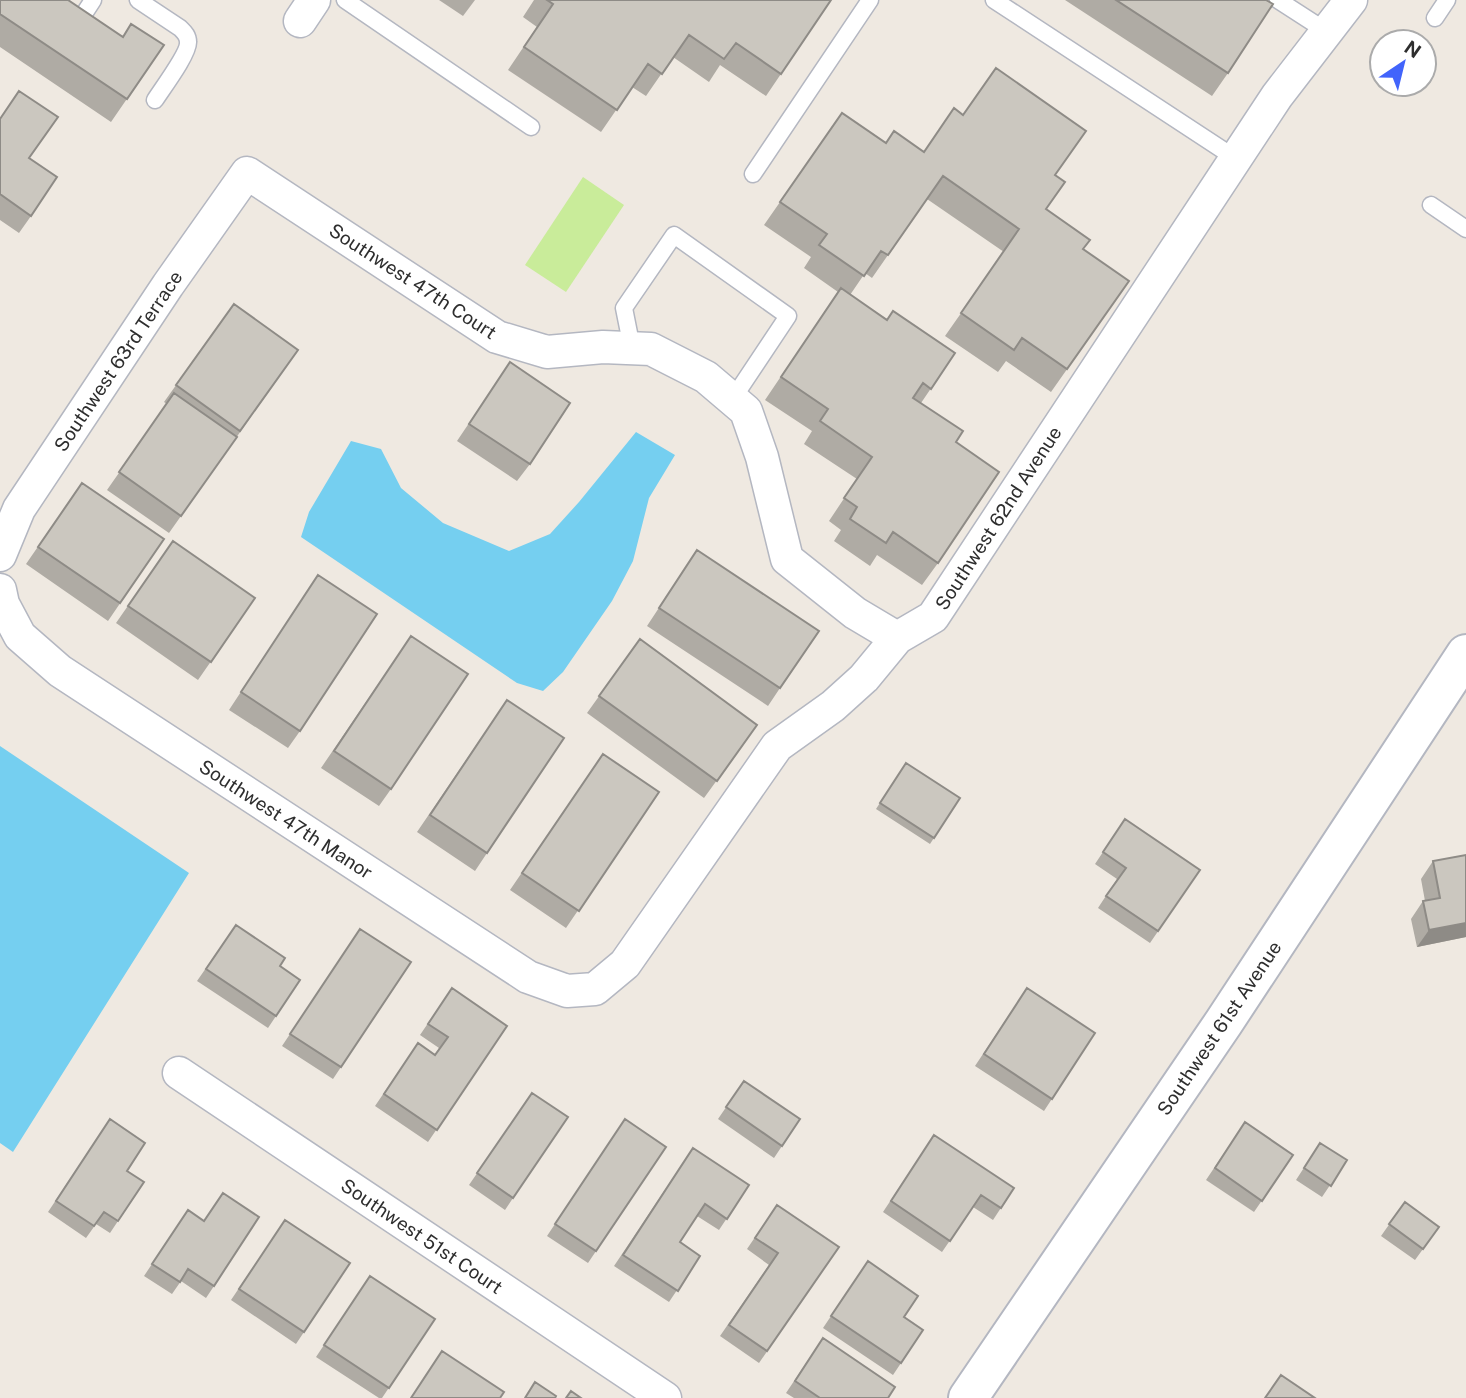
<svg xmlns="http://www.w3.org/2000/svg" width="1466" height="1398" font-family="'Public Sans',sans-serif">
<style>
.pitch{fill:#c9ec9a}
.water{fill:#75cff0}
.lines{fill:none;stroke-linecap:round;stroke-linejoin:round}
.service-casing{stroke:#b4b7c1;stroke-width:19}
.minor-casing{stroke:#b4b7c1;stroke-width:35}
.tertiary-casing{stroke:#b4b7c1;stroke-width:42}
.service{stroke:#fff;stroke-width:16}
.minor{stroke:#fff;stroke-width:32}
.tertiary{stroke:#fff;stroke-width:38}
.wall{fill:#afaba4}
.shaded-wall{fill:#8e8b86}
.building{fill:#cbc7bf;stroke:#8e8b86;stroke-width:2}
.labels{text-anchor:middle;stroke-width:7;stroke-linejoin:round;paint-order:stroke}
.street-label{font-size:19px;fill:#2e2e2e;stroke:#fff}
</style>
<rect width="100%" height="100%" fill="#efe9e1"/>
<path class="pitch" d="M 583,177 L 624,205 L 566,292 L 525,265 Z"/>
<path class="water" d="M 636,432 L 675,455 L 649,498 L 633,561 L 612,601 L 563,672 L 543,691 L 517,683 L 301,537 L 309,512 L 351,441 L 381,449 L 401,488 L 443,523 L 509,551 L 550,534 L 579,502 Z
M 0,746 L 189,873 L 13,1152 L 0,1143 Z"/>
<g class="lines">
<defs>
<path id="service" d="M 138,0 L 180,28 C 184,32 188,35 188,42 C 189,53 162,89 155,100
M 345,0 L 531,127
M 994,0 L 1235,158
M 1278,0 L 1326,31
M 1435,18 L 1447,0
M 76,26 L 93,0
M 753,174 L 870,0
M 1431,205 L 1466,229
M 632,348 L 624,308 L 674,235 L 788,316 L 732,400"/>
<path id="minor" d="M 300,21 L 314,0
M 0,555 L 19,509 L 168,285 L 247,173 L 497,337 L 547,352 L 603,347 L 651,349 L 706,377 L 746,411 L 762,457 L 787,559 L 855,613 L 897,638
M 0,590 L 3,604 L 20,636 L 60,671 L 528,977 L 567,991 L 595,989 L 625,964 L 777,746 L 833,706 L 864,678 L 897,638 L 933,617 L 1277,96 L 1351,0
M 179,1073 L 665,1398"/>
<path id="tertiary" d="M 968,1398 L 1224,1022 L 1466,654"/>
</defs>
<use href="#service" class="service-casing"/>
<use href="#minor" class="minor-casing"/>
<use href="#tertiary" class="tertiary-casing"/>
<use href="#service" class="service"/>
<use href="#minor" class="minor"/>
<use href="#tertiary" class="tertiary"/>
</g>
<path class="wall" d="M 0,0 L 123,37 L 164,45 L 111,122 L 0,47 Z
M 439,0 L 475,0 L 463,16 Z
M 534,0 L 831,0 L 766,96 L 720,65 L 709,82 L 673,57 L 646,96 L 632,87 L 601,132 L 508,70 L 537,27 L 523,17 Z
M 1065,0 L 1266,0 L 1228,73 L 1212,96 Z
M 842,113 L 886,143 L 923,152 L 1055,175 L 1046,209 L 1083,249 L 1129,281 L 1051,392 L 1006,361 L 998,372 L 945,336 L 1004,252 L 927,199 L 872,278 L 865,273 L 850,295 L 887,319 L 955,353 L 921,403 L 956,442 L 938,563 L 922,585 L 877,555 L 870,566 L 834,541 L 841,530 L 829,521 L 857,479 L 804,444 L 812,431 L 765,400 L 838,292 L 804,268 L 811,257 L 764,225 Z
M 0,118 L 31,216 L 19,233 L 0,220 Z
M 234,304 L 298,350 L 169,533 L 107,490 L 167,404 L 164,402 Z
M 498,380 L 530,464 L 517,481 L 457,441 Z
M 82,483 L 164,539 L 108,621 L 26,564 Z
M 173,541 L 255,598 L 198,680 L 116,623 Z
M 697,550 L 780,688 L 768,706 L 647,626 Z
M 318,575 L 300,731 L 288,748 L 229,710 Z
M 411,636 L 391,789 L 379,806 L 321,768 Z
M 640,639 L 757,725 L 704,798 L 587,713 Z
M 507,700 L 487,853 L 475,871 L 417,832 Z
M 603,754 L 659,792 L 566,928 L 510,890 Z
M 906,763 L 960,798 L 930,844 L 876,809 Z
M 1125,819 L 1200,870 L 1150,943 L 1098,908 L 1117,879 L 1095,864 Z
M 1466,855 L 1466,937 L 1417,947 L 1411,919 L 1423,901 L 1425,901 L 1421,879 L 1433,861 Z
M 236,925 L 280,966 L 300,980 L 268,1028 L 197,981 Z
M 360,929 L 411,962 L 333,1079 L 282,1046 Z
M 452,988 L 507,1026 L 428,1142 L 375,1106 L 418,1043 L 435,1055 L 439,1048 L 420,1035 Z
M 1027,988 L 1095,1033 L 1044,1111 L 975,1066 Z
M 744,1081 L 800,1119 L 774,1158 L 718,1119 Z
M 532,1093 L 513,1198 L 505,1210 L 469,1185 Z
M 110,1119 L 127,1171 L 144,1182 L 110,1233 L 96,1224 L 86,1238 L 48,1212 Z
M 625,1119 L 666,1147 L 588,1263 L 547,1236 Z
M 1245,1122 L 1293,1155 L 1254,1212 L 1206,1180 Z
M 934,1135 L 1014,1188 L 993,1220 L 973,1207 L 942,1252 L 883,1212 Z
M 1320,1143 L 1347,1160 L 1322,1197 L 1296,1180 Z
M 685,1160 L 749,1185 L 719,1230 L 697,1216 L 680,1242 L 700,1256 L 669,1302 L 614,1266 Z
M 1405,1202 L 1439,1227 L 1415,1260 L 1381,1236 Z
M 777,1205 L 839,1247 L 759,1363 L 720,1336 L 769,1265 L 747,1249 Z
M 188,1210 L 214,1286 L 206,1298 L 181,1281 L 172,1294 L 144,1276 Z
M 285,1220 L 350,1263 L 296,1344 L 231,1300 Z
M 868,1261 L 904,1317 L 923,1330 L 893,1375 L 823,1328 Z
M 370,1276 L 435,1319 L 382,1398 L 379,1398 L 316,1357 Z
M 823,1338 L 888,1398 L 794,1398 L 786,1393 Z"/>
<path class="shaded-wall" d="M 1466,923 L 1466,937 L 1417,947 L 1429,930 Z"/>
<path class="building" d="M 0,0 L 68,0 L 123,37 L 131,24 L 164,45 L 127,99 L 0,14 Z
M 547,0 L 831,0 L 781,74 L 736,43 L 724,59 L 689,35 L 662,74 L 648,64 L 617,110 L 524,47 L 553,4 Z
M 1116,0 L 1266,0 L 1273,4 L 1228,73 Z
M 996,68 L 1086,131 L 1055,175 L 1065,182 L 1046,209 L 1090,240 L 1083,249 L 1129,281 L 1067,369 L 1022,338 L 1014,350 L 961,313 L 1019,229 L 943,176 L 888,255 L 881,251 L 864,276 L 819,245 L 827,234 L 780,202 L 842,113 L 886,143 L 894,131 L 924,152 L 954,108 L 963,115 Z
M 19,91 L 58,117 L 29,158 L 57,177 L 31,216 L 0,194 L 0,119 Z
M 841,288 L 887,320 L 893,311 L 955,353 L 931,389 L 923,383 L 913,398 L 963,431 L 956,442 L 999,472 L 938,563 L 893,532 L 886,543 L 850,519 L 857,507 L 844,498 L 872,457 L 820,421 L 828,409 L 781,377 Z
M 234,304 L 298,350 L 240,431 L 176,385 Z
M 510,362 L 570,403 L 530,464 L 469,424 Z
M 174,393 L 237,437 L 181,516 L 119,472 Z
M 82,483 L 164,539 L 120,603 L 38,547 Z
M 173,541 L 255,598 L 211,662 L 128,606 Z
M 697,550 L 819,631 L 780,688 L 659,608 Z
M 318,575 L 377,614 L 300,731 L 241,692 Z
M 411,636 L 468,674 L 391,789 L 334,751 Z
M 640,639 L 757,725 L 717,781 L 599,696 Z
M 507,700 L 564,738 L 487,853 L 430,815 Z
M 603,754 L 659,792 L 579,911 L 522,873 Z
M 906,763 L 960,798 L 934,838 L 880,803 Z
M 1125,819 L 1200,870 L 1158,931 L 1106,896 L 1126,868 L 1103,852 Z
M 1466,855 L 1466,923 L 1429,930 L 1423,901 L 1440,898 L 1433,861 Z
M 236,925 L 285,958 L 280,966 L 300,980 L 276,1016 L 206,969 Z
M 360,929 L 411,962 L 341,1067 L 290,1034 Z
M 452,988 L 507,1026 L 437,1130 L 384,1094 L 418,1043 L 435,1055 L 448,1037 L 428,1024 Z
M 1027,988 L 1095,1033 L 1052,1099 L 984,1054 Z
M 744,1081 L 800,1119 L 782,1146 L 726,1107 Z
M 532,1093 L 568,1117 L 513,1198 L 477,1173 Z
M 110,1119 L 145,1143 L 127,1171 L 144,1182 L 118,1221 L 104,1212 L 94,1226 L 56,1201 Z
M 625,1119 L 666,1147 L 596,1251 L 555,1224 Z
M 1245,1122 L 1293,1155 L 1262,1201 L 1215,1168 Z
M 934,1135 L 1014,1188 L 1001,1208 L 981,1195 L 950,1241 L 891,1201 Z
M 1320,1143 L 1347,1160 L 1331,1186 L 1304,1168 Z
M 693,1148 L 749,1185 L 727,1219 L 705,1204 L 680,1242 L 700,1256 L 678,1291 L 623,1255 Z
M 223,1193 L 259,1217 L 214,1286 L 188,1269 L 180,1282 L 152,1264 L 188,1210 L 204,1221 Z
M 1405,1202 L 1439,1227 L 1423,1249 L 1389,1224 Z
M 777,1205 L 839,1247 L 767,1351 L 729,1325 L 778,1253 L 755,1238 Z
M 285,1220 L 350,1263 L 304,1332 L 239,1289 Z
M 868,1261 L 918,1296 L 904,1317 L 923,1330 L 901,1363 L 831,1316 Z
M 370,1276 L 435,1319 L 389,1388 L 324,1345 Z
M 823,1338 L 895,1387 L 888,1398 L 820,1398 L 795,1381 Z
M 442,1351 L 504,1392 L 500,1398 L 411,1398 Z
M 1281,1375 L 1315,1398 L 1265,1398 Z
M 535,1382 L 556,1396 L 555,1398 L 525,1398 Z
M 571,1391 L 581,1398 L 566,1398 Z"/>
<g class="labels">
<g class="street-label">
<text transform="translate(413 281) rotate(33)" y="7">Southwest 47th Court</text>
<text transform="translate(118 361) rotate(-56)" y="7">Southwest 63rd Terrace</text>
<text transform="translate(998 518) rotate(-57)" y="7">Southwest 62nd Avenue</text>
<text transform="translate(286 819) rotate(33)" y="7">Southwest 47th Manor</text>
<text transform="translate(1219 1028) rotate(-56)" y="7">Southwest 61st Avenue</text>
<text transform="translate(422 1236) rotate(34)" y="7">Southwest 51st Court</text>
</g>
</g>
<g transform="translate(1403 63) rotate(35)"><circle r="33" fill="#ffffff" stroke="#ababab" stroke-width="2"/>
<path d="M0-5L12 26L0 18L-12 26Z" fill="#4264fb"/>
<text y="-10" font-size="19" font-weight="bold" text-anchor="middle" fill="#2e2e2e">N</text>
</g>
</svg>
